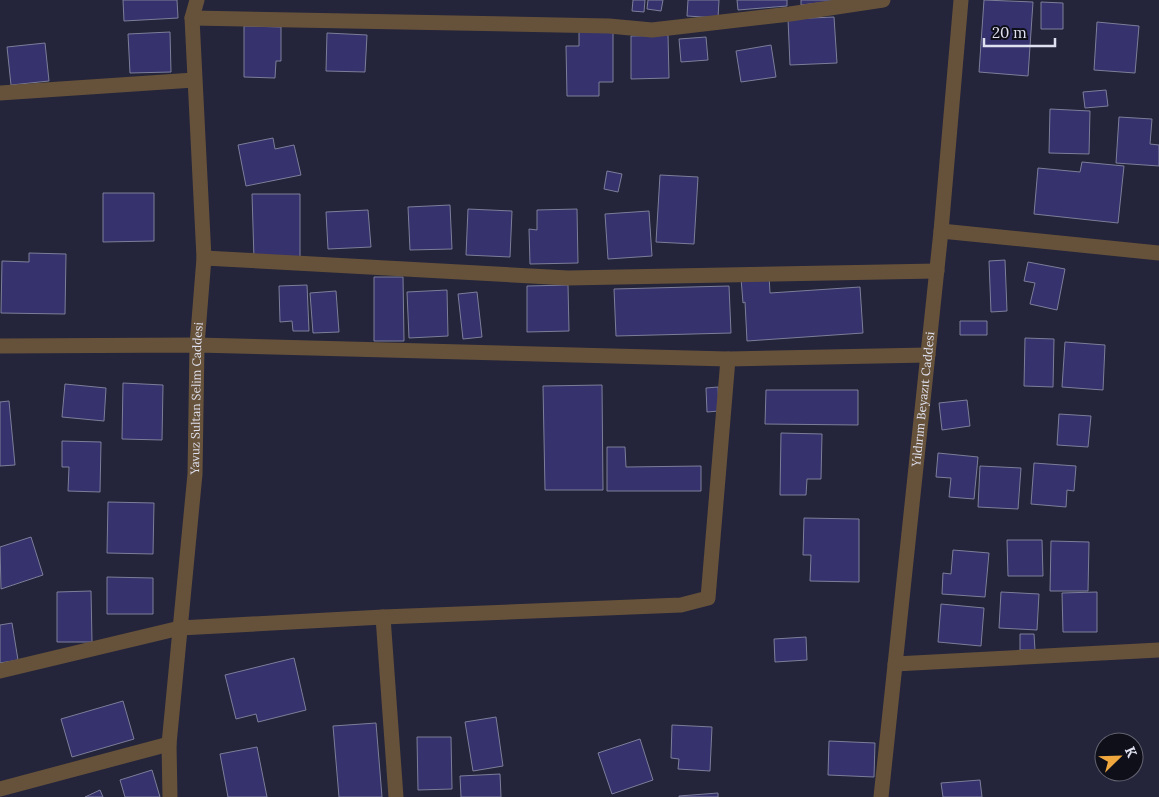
<svg xmlns="http://www.w3.org/2000/svg" width="1159" height="797" font-family="Lora,serif">
<style>
.building{fill:#35326d;stroke:#7c7e99}
.lines{fill:none;stroke-linecap:round;stroke-linejoin:round}
.minor{stroke:#66523a;stroke-width:15}
.labels{text-anchor:middle;stroke-width:4;stroke-linejoin:round;paint-order:stroke}
.street-label{font-size:12px;fill:#e0e1f0;stroke:#0e0f19}
</style>
<rect width="100%" height="100%" fill="#24243b"/>
<path class="building" d="M 123,0 L 177,0 L 178,18 L 124,21 Z
M 633,0 L 645,0 L 644,12 L 632,11 Z
M 648,0 L 663,0 L 661,11 L 647,9 Z
M 688,0 L 719,0 L 718,18 L 687,16 Z
M 737,0 L 787,0 L 787,6 L 738,10 Z
M 801,0 L 837,0 L 837,1 L 801,5 Z
M 984,0 L 1033,2 L 1028,76 L 979,72 Z
M 1041,2 L 1063,3 L 1063,29 L 1041,29 Z
M 834,17 L 837,63 L 790,65 L 788,19 Z
M 1097,22 L 1139,26 L 1135,73 L 1094,70 Z
M 244,26 L 281,27 L 281,61 L 276,61 L 275,78 L 244,77 Z
M 579,29 L 613,29 L 613,82 L 599,82 L 599,96 L 567,96 L 566,46 L 579,46 Z
M 170,32 L 171,72 L 130,73 L 128,34 Z
M 327,33 L 367,35 L 365,72 L 326,71 Z
M 668,35 L 669,78 L 631,79 L 631,36 Z
M 706,37 L 708,60 L 681,62 L 679,39 Z
M 45,43 L 49,81 L 11,85 L 7,47 Z
M 771,45 L 776,77 L 741,82 L 736,51 Z
M 1106,90 L 1108,106 L 1085,108 L 1083,92 Z
M 1050,109 L 1090,111 L 1089,154 L 1049,153 Z
M 1119,117 L 1152,119 L 1150,144 L 1159,145 L 1159,166 L 1116,163 Z
M 273,138 L 275,149 L 294,145 L 301,175 L 246,186 L 238,145 Z
M 1082,162 L 1124,166 L 1118,223 L 1034,214 L 1038,168 L 1080,172 Z
M 607,171 L 622,174 L 618,192 L 604,189 Z
M 660,175 L 698,177 L 694,244 L 656,242 Z
M 103,193 L 154,193 L 154,241 L 103,242 Z
M 252,194 L 300,194 L 300,258 L 254,259 Z
M 450,205 L 452,249 L 410,250 L 408,207 Z
M 468,209 L 512,211 L 510,257 L 466,255 Z
M 577,209 L 578,263 L 530,264 L 529,229 L 537,230 L 537,210 Z
M 368,210 L 371,247 L 328,249 L 326,212 Z
M 649,211 L 652,256 L 608,259 L 605,214 Z
M 29,253 L 66,254 L 65,314 L 1,313 L 2,261 L 29,262 Z
M 1005,260 L 1007,311 L 991,312 L 989,261 Z
M 1028,262 L 1065,269 L 1057,310 L 1030,304 L 1035,283 L 1024,281 Z
M 769,275 L 770,293 L 860,287 L 863,333 L 747,341 L 745,302 L 743,303 L 741,278 Z
M 374,277 L 403,277 L 404,341 L 374,341 Z
M 307,285 L 309,331 L 293,331 L 292,321 L 280,322 L 279,286 Z
M 568,285 L 569,331 L 527,332 L 527,286 Z
M 729,286 L 731,333 L 616,336 L 614,289 Z
M 447,290 L 448,336 L 409,338 L 407,292 Z
M 336,291 L 339,332 L 313,333 L 310,293 Z
M 477,292 L 482,337 L 463,339 L 458,294 Z
M 960,321 L 987,321 L 987,335 L 960,335 Z
M 1025,338 L 1054,339 L 1053,387 L 1024,386 Z
M 1065,342 L 1105,345 L 1103,390 L 1062,387 Z
M 123,383 L 163,385 L 162,440 L 122,439 Z
M 65,384 L 106,388 L 104,421 L 62,417 Z
M 602,385 L 603,490 L 545,490 L 543,386 Z
M 718,387 L 719,411 L 707,412 L 706,388 Z
M 766,390 L 858,390 L 858,425 L 765,424 Z
M 967,400 L 970,426 L 942,430 L 939,403 Z
M 9,401 L 15,465 L 0,466 L 0,402 Z
M 1059,414 L 1091,416 L 1088,447 L 1057,445 Z
M 781,433 L 822,434 L 821,479 L 807,479 L 806,495 L 780,495 Z
M 62,441 L 101,442 L 100,492 L 68,491 L 69,467 L 62,467 Z
M 607,447 L 625,447 L 626,467 L 701,466 L 701,491 L 607,491 Z
M 938,453 L 978,457 L 974,499 L 949,497 L 951,478 L 936,477 Z
M 1034,463 L 1076,466 L 1074,491 L 1067,490 L 1066,507 L 1031,504 Z
M 980,466 L 1021,468 L 1018,509 L 978,507 Z
M 108,502 L 154,503 L 153,554 L 107,553 Z
M 804,518 L 859,519 L 859,582 L 810,581 L 811,555 L 803,555 Z
M 31,537 L 43,575 L 1,589 L 0,547 Z
M 1007,540 L 1042,540 L 1043,576 L 1008,576 Z
M 1051,541 L 1089,542 L 1088,591 L 1050,591 Z
M 953,550 L 989,553 L 985,597 L 942,594 L 943,573 L 951,574 Z
M 107,577 L 153,578 L 153,614 L 107,614 Z
M 91,591 L 92,642 L 57,642 L 57,592 Z
M 1001,592 L 1039,594 L 1037,630 L 999,628 Z
M 1097,592 L 1097,632 L 1063,632 L 1062,593 Z
M 941,604 L 984,608 L 981,646 L 938,642 Z
M 12,623 L 18,660 L 0,663 L 0,625 Z
M 1020,634 L 1034,634 L 1035,650 L 1020,650 Z
M 806,637 L 807,660 L 775,662 L 774,639 Z
M 294,658 L 306,710 L 258,722 L 256,714 L 236,719 L 225,675 Z
M 123,701 L 134,739 L 72,757 L 61,719 Z
M 496,717 L 503,766 L 473,771 L 465,722 Z
M 376,723 L 382,797 L 339,797 L 333,726 Z
M 672,725 L 712,727 L 710,771 L 678,769 L 679,759 L 671,758 Z
M 417,737 L 451,737 L 452,789 L 418,790 Z
M 640,739 L 653,780 L 612,794 L 598,753 Z
M 829,741 L 875,743 L 874,777 L 828,775 Z
M 257,747 L 267,797 L 228,797 L 220,754 Z
M 152,770 L 160,797 L 125,797 L 120,780 Z
M 500,774 L 501,797 L 461,797 L 460,776 Z
M 980,780 L 982,797 L 943,797 L 941,783 Z
M 100,790 L 103,797 L 85,797 Z
M 718,793 L 718,797 L 679,797 L 679,796 Z"/>
<g class="lines">
<g class="minor">
<path d="M 192,18 L 609,26 L 652,30 L 790,14 L 883,0"/>
<path d="M 0,93 L 194,80"/>
<path d="M 941,231 L 1159,253"/>
<path d="M 204,258 L 568,278 L 937,271"/>
<path d="M 0,346 L 197,345 L 728,359 L 928,355"/>
<path d="M 383,617 L 396,797"/>
<path d="M 895,664 L 1159,650"/>
<path d="M 0,671 L 180,628 L 383,617 L 681,605 L 708,598 L 728,359"/>
<path d="M 0,789 L 169,744"/>
<path id="s1" d="M 170,797 L 169,744 L 195,474 L 197,345 L 204,258 L 192,18 L 197,0"/>
<path id="s2" d="M 881,797 L 941,231 L 961,0"/>
</g>
</g>
<g class="labels">
<g class="street-label">
<text dy="4" stroke="none"><textPath href="#s1" startOffset="400">Yavuz Sultan Selim Caddesi</textPath></text>
<text dy="4" stroke="none"><textPath href="#s2" startOffset="400">Yıldırım Beyazıt Caddesi</textPath></text>
</g>
</g>
<g transform="translate(1119 757) rotate(67)"><circle r="24" fill="#0e0f19" stroke="#62636f"/>
<path d="M0-4L9 19L0 12L-9 19Z" fill="#efa73e"/>
<text y="-8" font-size="14" font-weight="bold" text-anchor="middle" fill="#e0e1f0">K</text>
</g>
<path d="M984 38v8h71v-8" fill="none" stroke="#e0e1f0" stroke-width="2.5"/>
<text x="992" y="38" font-size="15" fill="#e0e1f0" stroke="#0e0f19" stroke-width="4" paint-order="stroke">20 m</text>
</svg>
